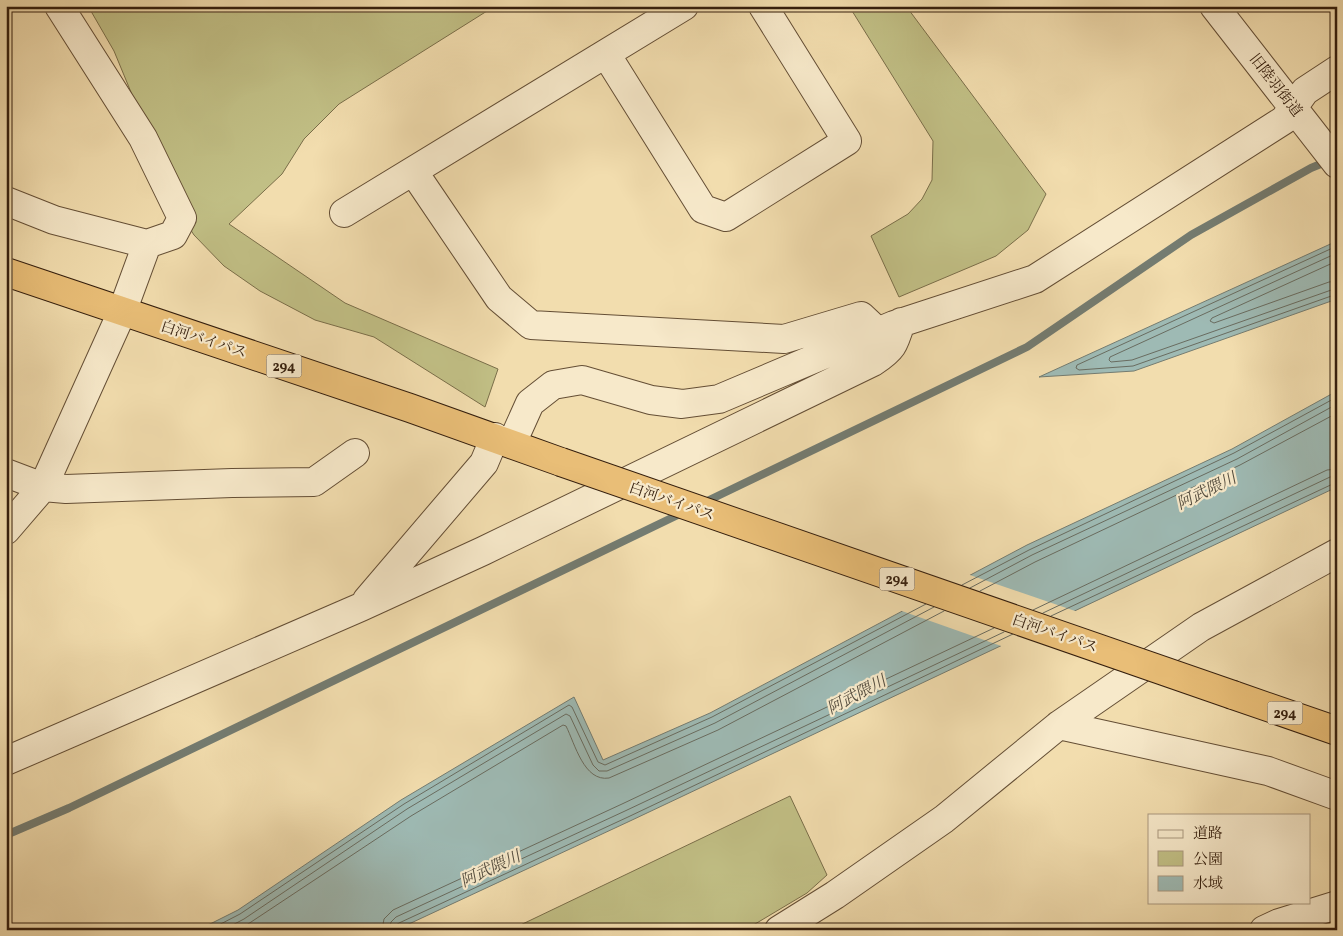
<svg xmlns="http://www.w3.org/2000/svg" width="1343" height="936" font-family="Vollkorn,'Noto Serif JP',serif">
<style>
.green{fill:#c1bf85;stroke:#7a6e49}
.water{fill:#9ebab4;stroke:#747c71}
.pier{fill:#f2ddae}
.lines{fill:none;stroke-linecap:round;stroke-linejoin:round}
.shore{stroke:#696c60;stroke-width:1}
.stream{stroke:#747c71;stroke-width:8}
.minor-casing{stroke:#644e35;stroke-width:30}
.highway-casing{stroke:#341e0d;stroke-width:30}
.minor{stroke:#f7e9ca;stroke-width:28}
.highway{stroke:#e9be77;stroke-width:28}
.highway-bridge-casing{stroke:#341e0d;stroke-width:30;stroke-linecap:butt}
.highway-bridge{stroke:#e9be77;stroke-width:28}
.labels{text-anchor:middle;stroke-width:4.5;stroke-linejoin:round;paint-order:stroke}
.shield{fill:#f7e9ca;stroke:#6e5b46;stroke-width:1}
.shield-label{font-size:14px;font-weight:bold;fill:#341e0d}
.street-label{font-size:15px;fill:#341e0d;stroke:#f7e9ca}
.water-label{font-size:16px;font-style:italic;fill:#544d3f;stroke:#f7e9ca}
</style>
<rect width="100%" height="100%" fill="#f2ddae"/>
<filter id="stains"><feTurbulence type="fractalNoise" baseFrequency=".004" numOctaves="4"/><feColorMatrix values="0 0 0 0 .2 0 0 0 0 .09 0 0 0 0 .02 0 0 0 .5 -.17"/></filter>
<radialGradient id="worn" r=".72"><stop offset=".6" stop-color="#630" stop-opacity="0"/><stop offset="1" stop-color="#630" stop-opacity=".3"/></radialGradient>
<path class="green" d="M 88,6 L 495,6 L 339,104 L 304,139 L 282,174 L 229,224 L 345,303 L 498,369 L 485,407 L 374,337 L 315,320 L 260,291 L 224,266 L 194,235 L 183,218 L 114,51 Z
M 849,6 L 906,6 L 1046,194 L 1028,230 L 996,256 L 899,297 L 871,236 L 908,214 L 922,199 L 932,180 L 933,141 Z
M 790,796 L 827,875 L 807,893 L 745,930 L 510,930 Z"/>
<path class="water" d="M 1337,241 L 1337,299 L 1134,371 L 1039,377 Z
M 1337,391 L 1337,487 L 630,821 L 396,930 L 198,930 L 238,910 L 401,800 L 574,697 L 603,760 L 710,713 L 1027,545 L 1232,449 Z"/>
<path class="pier" d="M 967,574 L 1078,612 L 1004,647 L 899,610 Z"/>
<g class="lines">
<path class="shore" d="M 1337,246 L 1077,365 L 1076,368 L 1079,370 L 1133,366 L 1337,294
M 1337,253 L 1110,357 L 1109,360 L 1111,362 L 1132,360 L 1337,288
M 1337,261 L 1212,318 L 1210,321 L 1214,323 L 1329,282 L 1337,281
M 962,585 L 1029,550 L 1234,453 L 1337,397
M 970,588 L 1032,555 L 1237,459 L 1337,404
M 980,591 L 1035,562 L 1240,465 L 1337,413
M 1033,610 L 1327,470 L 1337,469
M 1043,613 L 1330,477 L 1337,476
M 1051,616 L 1337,482
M 209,930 L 240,914 L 404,804 L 569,705 L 572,707 L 598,762 L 605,765 L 712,717 L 926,604
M 223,930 L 244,919 L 407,809 L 566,714 L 570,716 L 593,765 L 599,771 L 607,771 L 715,723 L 934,607
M 239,930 L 411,816 L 563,725 L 566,726 C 575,744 584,782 609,778 L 718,730 L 944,611
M 382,930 L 384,919 L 393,910 L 622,804 L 994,628
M 389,930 L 391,922 L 396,917 L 625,811 L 1004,632
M 396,930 L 396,925 L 399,923 L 628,817 L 1013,634"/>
<path class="stream" d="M 703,503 L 1027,347 L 1191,235 L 1311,168 L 1328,161
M 6,835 L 69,808 L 684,512"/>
<defs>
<path id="minor" d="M 1214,6 L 1337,164
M 606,54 L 703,209 L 726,217 L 847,141 L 763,6
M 413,171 L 499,298 L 531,325 L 784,339 L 861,316 L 877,331
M 6,201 L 54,220 L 147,244 L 173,235 L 182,218 L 143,138 L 59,6
M 344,213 L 684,6
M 512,443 L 530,403 L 553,385 L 582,380 L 651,400 L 682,404 L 719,399 L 894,325 L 1035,279 L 1284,120 L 1305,91 L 1337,70
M 6,473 L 43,487 L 66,489 L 232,483 L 314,482 L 355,453
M 6,530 L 43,487 L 122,312 L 147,244
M 367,600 L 484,463 L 495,437
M 1059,725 L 1268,771 L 1337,796
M 6,761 L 361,607 L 483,551 L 873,362 C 893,349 894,345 901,322
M 779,930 L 835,895 L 944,819 L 1059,725 L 1201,627 L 1337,553
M 1264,930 L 1279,923 L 1337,905"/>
<path id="highway" d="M 6,272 L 410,408 L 561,462
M 1233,695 L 1337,731"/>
</defs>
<use href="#minor" class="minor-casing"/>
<use href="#highway" class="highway-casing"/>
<use href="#minor" class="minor"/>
<use href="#highway" class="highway"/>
<defs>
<path id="highway-bridge" d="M 561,462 L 1233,695"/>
</defs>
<use href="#highway-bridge" class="highway-bridge-casing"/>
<use href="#highway-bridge" class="highway-bridge"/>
</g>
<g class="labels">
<g class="shield">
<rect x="266.5" y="354.5" width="35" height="23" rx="4"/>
<rect x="879.5" y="567.5" width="35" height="23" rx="4"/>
<rect x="1267.5" y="701.5" width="35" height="23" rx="4"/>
</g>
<g class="shield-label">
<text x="284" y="371">294</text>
<text x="897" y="584">294</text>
<text x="1285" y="718">294</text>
</g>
<g class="street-label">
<text transform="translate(1276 85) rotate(52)" y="5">旧陸羽街道</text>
<text transform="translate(204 339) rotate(18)" y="5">白河バイパス</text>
<text transform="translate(672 501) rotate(19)" y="5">白河バイパス</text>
<text transform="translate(1055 633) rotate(19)" y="5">白河バイパス</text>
</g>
<g class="water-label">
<text transform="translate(1206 490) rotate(-26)" y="6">阿武隈川</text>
<text transform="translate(856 694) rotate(-28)" y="6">阿武隈川</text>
<text transform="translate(490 868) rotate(-25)" y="6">阿武隈川</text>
</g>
</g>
<rect width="1343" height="936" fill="none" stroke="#f2ddae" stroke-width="25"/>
<rect x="8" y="8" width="1328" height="921" fill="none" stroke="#341e0d" stroke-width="2.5"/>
<rect x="12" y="12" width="1318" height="911" fill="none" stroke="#341e0d"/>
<rect x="1148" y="814" width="162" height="90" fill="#f7e9ca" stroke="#a9987e"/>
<rect x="1158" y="830" width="25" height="8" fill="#f7e9ca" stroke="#a9987e"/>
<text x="1193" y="838" font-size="15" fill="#341e0d">道路</text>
<rect x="1158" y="851" width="25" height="15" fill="#c1bf85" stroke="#a9987e"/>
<text x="1193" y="864" font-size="15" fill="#341e0d">公園</text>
<rect x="1158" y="876" width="25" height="15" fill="#9ebab4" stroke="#a9987e"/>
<text x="1193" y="888" font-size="15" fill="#341e0d">水域</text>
<rect width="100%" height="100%" filter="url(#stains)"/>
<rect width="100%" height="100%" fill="url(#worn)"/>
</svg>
